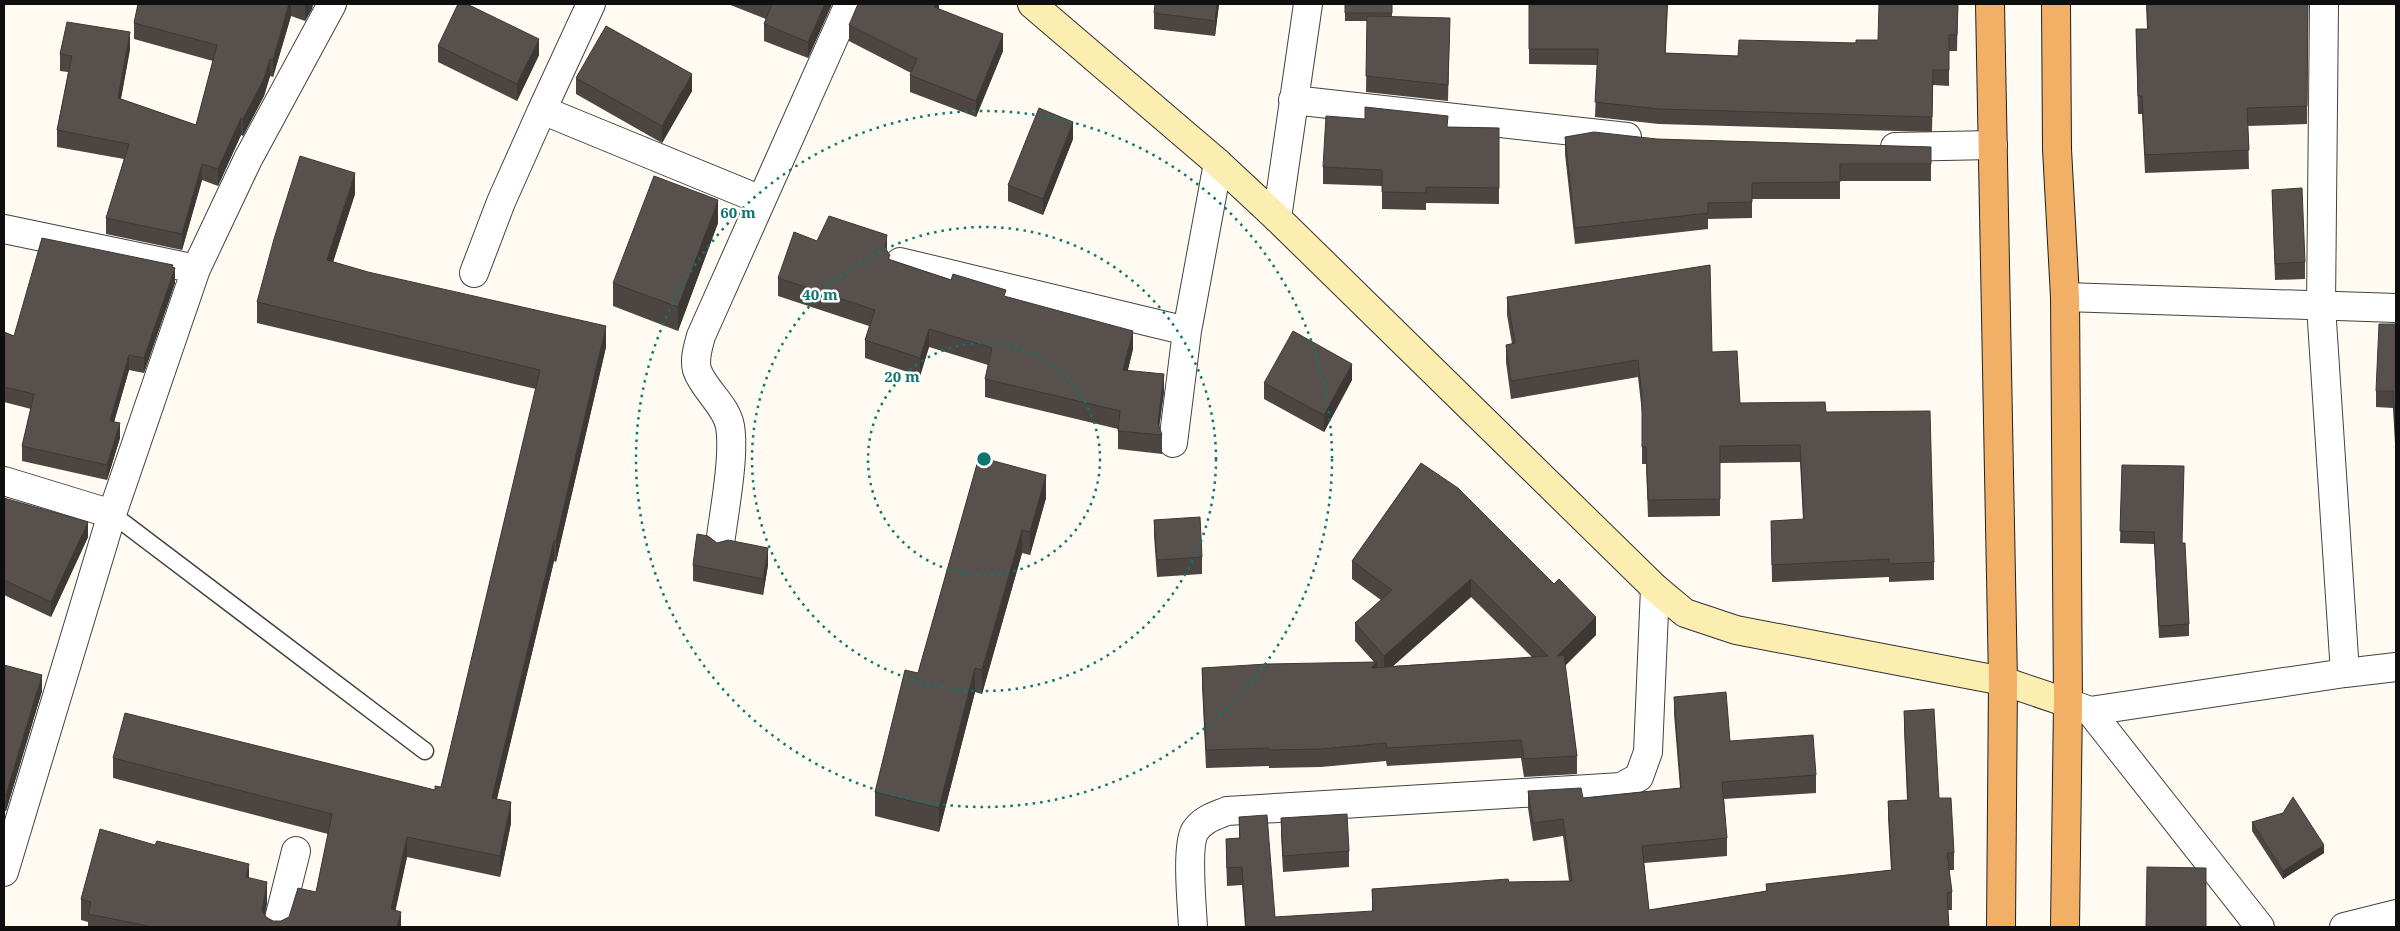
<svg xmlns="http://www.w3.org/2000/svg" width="2400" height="931" font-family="'Noto Serif',serif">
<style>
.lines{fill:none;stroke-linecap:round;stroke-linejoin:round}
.service-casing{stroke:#424242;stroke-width:19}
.minor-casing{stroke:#424242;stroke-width:30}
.tertiary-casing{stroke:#424242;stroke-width:30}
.secondary-casing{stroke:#313131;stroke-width:30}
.trunk-casing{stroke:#202020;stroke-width:30}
.service{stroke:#fff;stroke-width:16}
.minor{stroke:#fff;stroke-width:28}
.tertiary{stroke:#fff;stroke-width:28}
.secondary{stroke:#fceeb0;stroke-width:28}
.trunk{stroke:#f2b066;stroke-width:28}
.wall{fill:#4c4541;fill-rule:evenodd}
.shaded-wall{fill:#3e3835}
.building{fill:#58504c;stroke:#3e3835}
.ring{fill:none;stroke:#0f766e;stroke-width:2.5;stroke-dasharray:2.5 5}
.centre{fill:#0f766e;stroke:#fff;stroke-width:2.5}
.ring-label{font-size:15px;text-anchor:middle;font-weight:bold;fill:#0f766e;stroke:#fff;stroke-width:5;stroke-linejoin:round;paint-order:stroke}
</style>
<rect width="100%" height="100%" fill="#fffbf2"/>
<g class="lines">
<defs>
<path id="service" d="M 112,514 L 425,751"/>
<path id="minor" d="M 1293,100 L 1627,137
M 542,110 L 591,4
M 1895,147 L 1993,145
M 1277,218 L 1308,4
M 4,229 L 196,269
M 900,262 L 1187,331 L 1218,163
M 474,273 L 501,202 L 542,110 L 761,200
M 2065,297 L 2396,308
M 1173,443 L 1187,331
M 4,481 L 112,514
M 720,544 C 724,512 735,456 730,426 C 726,405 704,390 697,370 C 694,359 698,347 701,336 L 849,4
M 2345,673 L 2396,667
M 2090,711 L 2345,673 L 2321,306 L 2324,4
M 4,872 L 112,514 L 196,269 L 248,159 L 332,4
M 277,927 L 296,851
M 1193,927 C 1192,907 1186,846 1195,831 C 1203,819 1215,816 1227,811 L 1621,787 L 1639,777 L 1648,752 L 1655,588
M 2344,927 L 2396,914"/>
<path id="tertiary" d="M 2068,703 L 2090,711 L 2260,927"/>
<path id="secondary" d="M 1032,4 L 1218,163 L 1277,218 L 1655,588 L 1685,613 L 1736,630 L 2003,681 L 2068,703"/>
<path id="trunk" d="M 1990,4 L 2003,681 L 2001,927
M 2056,4 L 2057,149 L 2065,297 L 2068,703 L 2065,927"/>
</defs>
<use href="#service" class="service-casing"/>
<use href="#minor" class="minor-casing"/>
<use href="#tertiary" class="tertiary-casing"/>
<use href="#secondary" class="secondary-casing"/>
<use href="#trunk" class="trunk-casing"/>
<use href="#service" class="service"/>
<use href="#minor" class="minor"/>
<use href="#tertiary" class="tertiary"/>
<use href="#secondary" class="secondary"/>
<use href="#trunk" class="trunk"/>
</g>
<path class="wall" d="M 138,4 L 313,4 L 312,9 L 305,21 L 291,16 L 273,77 L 270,76 L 264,96 L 243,136 L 241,135 L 218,186 L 202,180 L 182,250 L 106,234 L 106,218 L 124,159 L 57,147 L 57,130 L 68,72 L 60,71 L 60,54 L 130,49 L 121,99 L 196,125 L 213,61 L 134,39 L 134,23 Z
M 728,4 L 832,4 L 808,58 L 764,41 L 764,24 L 766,19 Z
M 939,4 L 939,9 L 1003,51 L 976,117 L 910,92 L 910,75 L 911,73 L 849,41 L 849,25 Z
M 1219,4 L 1215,36 L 1154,29 L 1154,13 Z
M 1345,4 L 1392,4 L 1392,17 L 1450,18 L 1448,101 L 1366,92 L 1367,21 L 1345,21 Z
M 1529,4 L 1666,53 L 1738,56 L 1878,40 L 1958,4 L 1957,51 L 1949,51 L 1949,86 L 1933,85 L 1932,132 L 1659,124 L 1595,117 L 1597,65 L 1529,64 Z
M 2146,4 L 2308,4 L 2307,124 L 2248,126 L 2249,169 L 2145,173 L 2142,114 L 2138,114 L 2136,29 L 2147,29 Z
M 438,46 L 539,55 L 517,101 L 438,62 Z
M 576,78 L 692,91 L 662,143 L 576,94 Z
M 1448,127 L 1499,128 L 1499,204 L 1426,203 L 1426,210 L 1382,209 L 1382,186 L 1323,184 L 1323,167 Z
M 1565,137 L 1931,147 L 1931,181 L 1840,181 L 1840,199 L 1752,199 L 1752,218 L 1708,219 L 1708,229 L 1575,244 L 1565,154 Z
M 1073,139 L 1043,215 L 1008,201 L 1008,185 Z
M 2272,190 L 2305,262 L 2305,279 L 2275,280 Z
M 355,194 L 333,262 L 606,347 L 556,562 L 554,561 L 497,799 L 511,823 L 500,877 L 407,857 L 395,910 L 401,927 L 88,927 L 88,922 L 81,920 L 81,899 L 249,878 L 267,902 L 265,915 L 266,917 L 273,921 L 281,921 L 289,917 L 316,892 L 328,834 L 113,778 L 113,758 L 435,790 L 441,787 L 536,389 L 257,323 L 257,302 Z
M 718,223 L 678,331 L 613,306 L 613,283 Z
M 817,241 L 887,252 L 890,260 L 1006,297 L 1133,349 L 1128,370 L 1164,392 L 1159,428 L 1162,435 L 1162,454 L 1118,449 L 1118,429 L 985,397 L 985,379 L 988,365 L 929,347 L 920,376 L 865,358 L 865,340 L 869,326 L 778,296 L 778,278 Z
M 173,268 L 175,283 L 144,373 L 129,370 L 114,422 L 120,438 L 107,480 L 22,461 L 22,446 L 31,409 L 4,402 L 4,332 L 14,336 Z
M 1507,297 L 1712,352 L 1740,403 L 1826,412 L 1934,562 L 1934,580 L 1889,582 L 1889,577 L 1772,582 L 1771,521 L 1803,520 L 1800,462 L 1720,463 L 1720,516 L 1648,517 L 1646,464 L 1642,464 L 1642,413 L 1638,377 L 1511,399 L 1506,362 L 1506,345 L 1512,344 L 1507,315 Z
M 2396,324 L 2396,462 L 2393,408 L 2376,407 L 2376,391 Z
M 1352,380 L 1324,432 L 1264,399 L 1264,383 Z
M 979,457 L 1046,498 L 1030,555 L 1022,553 L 982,694 L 975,692 L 939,832 L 875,816 L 875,792 L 918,673 Z
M 1421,463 L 1596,635 L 1565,665 L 1577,756 L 1577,774 L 1524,777 L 1521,758 L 1387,766 L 1386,761 L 1321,767 L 1269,768 L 1269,766 L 1206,768 L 1202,686 L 1202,668 L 1374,662 L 1355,641 L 1355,623 L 1381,600 L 1352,579 L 1352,561 ZM 1471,597 L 1532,657 L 1393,666 Z
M 2122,465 L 2183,543 L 2189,624 L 2189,636 L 2159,638 L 2154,544 L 2120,543 Z
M 4,498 L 88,537 L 51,617 L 4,595 Z
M 1154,520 L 1202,557 L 1202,574 L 1157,577 L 1154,536 Z
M 717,543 L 768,565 L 763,595 L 693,581 L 693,565 Z
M 4,665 L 42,691 L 6,811 L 4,811 Z
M 1674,697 L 1730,741 L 1816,775 L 1816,793 L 1724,799 L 1727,838 L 1727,856 L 1644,863 L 1649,910 L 1766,891 L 1766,884 L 1891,870 L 1888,818 L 1888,801 L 1907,800 L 1904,729 L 1904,711 L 1939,798 L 1954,853 L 1954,870 L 1949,870 L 1952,892 L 1952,910 L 1948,910 L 1949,927 L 1245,927 L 1242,885 L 1227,886 L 1226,856 L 1226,839 L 1239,838 L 1239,817 L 1275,917 L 1372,912 L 1372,889 L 1509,882 L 1569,881 L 1563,836 L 1533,841 L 1528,808 L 1528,791 L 1583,798 L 1680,788 L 1674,714 Z
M 1281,818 L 1349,851 L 1349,867 L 1283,872 L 1281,835 Z
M 2252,822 L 2324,853 L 2283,879 L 2252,831 Z"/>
<path class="shaded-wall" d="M 289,4 L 291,4 L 291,16 L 273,77 L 273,60 Z
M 305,4 L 313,4 L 312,9 L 305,21 Z
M 825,4 L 832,4 L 808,58 L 808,42 Z
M 936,4 L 939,4 L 939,13 L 934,7 Z
M 1217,4 L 1219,4 L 1215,36 L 1215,21 Z
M 1667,4 L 1668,4 L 1665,69 L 1665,53 Z
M 130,32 L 130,49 L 118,114 L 118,98 Z
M 1003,34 L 1003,51 L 976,117 L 976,101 Z
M 539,39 L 539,55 L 517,101 L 517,84 Z
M 270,59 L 270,76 L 264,96 L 243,136 L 243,119 Z
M 692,74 L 692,91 L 662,143 L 662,126 Z
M 241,118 L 241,135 L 218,186 L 218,169 Z
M 1073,122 L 1073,139 L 1043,215 L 1043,199 Z
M 202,164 L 202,180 L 182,250 L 182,234 Z
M 355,173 L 355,194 L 327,281 L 327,260 Z
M 718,200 L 718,223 L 678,331 L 678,307 Z
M 887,235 L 887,253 L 885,248 Z
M 173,265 L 173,272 L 175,268 L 175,283 L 144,373 L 144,358 Z
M 606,326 L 606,347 L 556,562 L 556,541 Z
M 929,329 L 929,347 L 920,376 L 920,358 Z
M 1133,331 L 1133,349 L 1123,388 L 1123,370 Z
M 129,355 L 129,370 L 110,436 L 110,421 Z
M 1352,364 L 1352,380 L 1324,432 L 1324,415 Z
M 1164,374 L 1164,392 L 1158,435 L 1158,423 Z
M 120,423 L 120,438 L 107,480 L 107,465 Z
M 1046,475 L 1046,498 L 1030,555 L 1030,532 Z
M 88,522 L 88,537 L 51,617 L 51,602 Z
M 1022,530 L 1022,553 L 982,694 L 982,670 Z
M 554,541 L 554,561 L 492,819 L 492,798 Z
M 768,548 L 768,565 L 763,595 L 763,579 Z
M 1471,579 L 1471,597 L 1384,674 L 1384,656 Z
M 1596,617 L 1596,635 L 1557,674 L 1557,656 Z
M 1377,662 L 1377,680 L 1371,668 Z
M 975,668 L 975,692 L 939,832 L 939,808 Z
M 42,675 L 42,691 L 6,811 L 6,795 Z
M 511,802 L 511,823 L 500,877 L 500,856 Z
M 407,837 L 407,857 L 392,927 L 391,909 Z
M 2324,845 L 2324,853 L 2283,879 L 2283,871 Z
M 249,864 L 249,885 L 246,877 Z
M 267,882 L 267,902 L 263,927 L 262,910 Z
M 401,912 L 401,927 L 397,927 Z"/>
<path class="building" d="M 138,4 L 289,4 L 273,60 L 270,59 L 264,79 L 243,119 L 241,118 L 218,169 L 202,164 L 182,234 L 106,218 L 129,144 L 57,130 L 72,56 L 60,54 L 67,22 L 130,32 L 118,98 L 196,125 L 217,45 L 134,23 Z
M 458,4 L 467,4 L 539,39 L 517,84 L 438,46 Z
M 770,4 L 825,4 L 808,42 L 764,24 L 772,4 Z
M 858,4 L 936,4 L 934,7 L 1003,34 L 976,101 L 910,75 L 917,59 L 849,25 Z
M 1155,4 L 1217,4 L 1215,21 L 1154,13 Z
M 1345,4 L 1392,4 L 1392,13 L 1345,13 Z
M 1529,4 L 1667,4 L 1665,53 L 1738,56 L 1739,40 L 1856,43 L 1856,40 L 1878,40 L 1879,4 L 1958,4 L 1957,35 L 1949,35 L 1949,70 L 1933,70 L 1932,117 L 1659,109 L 1595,102 L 1598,49 L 1529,49 Z
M 2147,4 L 2308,4 L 2307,106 L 2247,108 L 2249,150 L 2145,155 L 2142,96 L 2138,96 L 2136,29 L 2148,29 Z
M 1367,16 L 1450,18 L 1448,85 L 1366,76 Z
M 606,26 L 692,74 L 662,126 L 576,78 Z
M 1365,107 L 1448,116 L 1447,127 L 1499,128 L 1499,188 L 1426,187 L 1426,193 L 1382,192 L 1382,170 L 1323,167 L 1326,116 L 1365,119 Z
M 1039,108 L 1073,122 L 1043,199 L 1008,185 Z
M 1594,132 L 1657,139 L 1931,147 L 1931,164 L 1840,164 L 1840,182 L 1752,183 L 1752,202 L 1708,203 L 1708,213 L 1575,228 L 1565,137 Z
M 300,156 L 355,173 L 327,260 L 368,272 L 606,326 L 556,541 L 554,541 L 492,798 L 511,802 L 500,856 L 407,837 L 391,909 L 401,912 L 397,927 L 153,927 L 88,914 L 91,902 L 81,899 L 100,829 L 155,845 L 157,841 L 249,864 L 246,877 L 267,882 L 262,910 L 266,917 L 273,921 L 281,921 L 289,917 L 298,888 L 316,892 L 332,814 L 113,758 L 125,713 L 435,790 L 435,786 L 441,787 L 540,370 L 257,302 L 274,239 Z
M 654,176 L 718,200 L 678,307 L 613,283 Z
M 2302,188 L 2305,262 L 2275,264 L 2272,190 Z
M 829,216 L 887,235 L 885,248 L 890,255 L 888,259 L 951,280 L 953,274 L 1006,290 L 1004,296 L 1133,331 L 1123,370 L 1164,374 L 1158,423 L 1162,435 L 1118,431 L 1120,411 L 985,379 L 992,348 L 929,329 L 920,358 L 865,340 L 875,310 L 778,278 L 794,232 L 817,241 Z
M 42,238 L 173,265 L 172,267 L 175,268 L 144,358 L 129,355 L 110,421 L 120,423 L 107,465 L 22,446 L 34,394 L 4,387 L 4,332 L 14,336 Z
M 1710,265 L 1712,352 L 1737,351 L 1740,403 L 1825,402 L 1826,412 L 1930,411 L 1934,562 L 1889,564 L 1889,559 L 1772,565 L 1771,521 L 1804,519 L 1800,445 L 1720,446 L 1720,499 L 1648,500 L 1646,447 L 1642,447 L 1642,396 L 1638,360 L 1511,381 L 1506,345 L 1515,343 L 1507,297 Z
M 2379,324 L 2396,324 L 2396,445 L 2393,391 L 2376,391 Z
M 1293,331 L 1352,364 L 1324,415 L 1264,383 Z
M 979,457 L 1046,475 L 1030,532 L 1022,530 L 982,670 L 975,668 L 939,808 L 875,792 L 905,670 L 918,673 Z
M 1421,463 L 1458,488 L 1554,584 L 1559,579 L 1596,617 L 1557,656 L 1564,655 L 1577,756 L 1524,759 L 1521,740 L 1387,748 L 1386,743 L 1321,749 L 1269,750 L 1269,748 L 1206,750 L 1202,668 L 1267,664 L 1377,662 L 1371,668 L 1548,656 L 1471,579 L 1384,656 L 1355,623 L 1392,590 L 1352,561 Z
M 2122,465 L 2184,466 L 2182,543 L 2185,543 L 2189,624 L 2159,626 L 2154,532 L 2120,531 Z
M 4,498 L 88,522 L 51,602 L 4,580 L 4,573 L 5,571 L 4,571 Z
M 1200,517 L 1202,557 L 1157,560 L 1154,520 Z
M 697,534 L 708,536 L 717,543 L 728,540 L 768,548 L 763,579 L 693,565 Z
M 4,665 L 42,675 L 6,795 L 4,794 Z
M 1726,692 L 1730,741 L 1813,735 L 1816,775 L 1722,782 L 1727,838 L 1642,846 L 1649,910 L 1767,891 L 1766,884 L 1892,870 L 1888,801 L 1908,800 L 1904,711 L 1934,709 L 1939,798 L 1951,798 L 1954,853 L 1947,853 L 1952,892 L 1947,893 L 1949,927 L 1246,927 L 1242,867 L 1227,868 L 1226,839 L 1240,838 L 1239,817 L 1267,815 L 1275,917 L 1373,911 L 1372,889 L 1508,879 L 1509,882 L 1572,881 L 1563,819 L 1533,823 L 1528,791 L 1581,788 L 1583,798 L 1681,788 L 1674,697 Z
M 2293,797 L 2324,845 L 2283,871 L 2252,822 L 2283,813 Z
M 1347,814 L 1349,851 L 1283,856 L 1281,818 Z
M 2147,867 L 2206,868 L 2206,927 L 2146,927 Z"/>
<g class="ring">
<circle cx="984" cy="459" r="116"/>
<circle cx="984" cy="459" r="232"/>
<circle cx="984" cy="459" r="348"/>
</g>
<circle cx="984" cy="459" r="8" class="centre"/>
<g class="ring-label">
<text x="738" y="218">60 m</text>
<text x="820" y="300">40 m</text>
<text x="902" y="382">20 m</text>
</g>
<rect width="2400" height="931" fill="none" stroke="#0f0f0f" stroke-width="10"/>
</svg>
